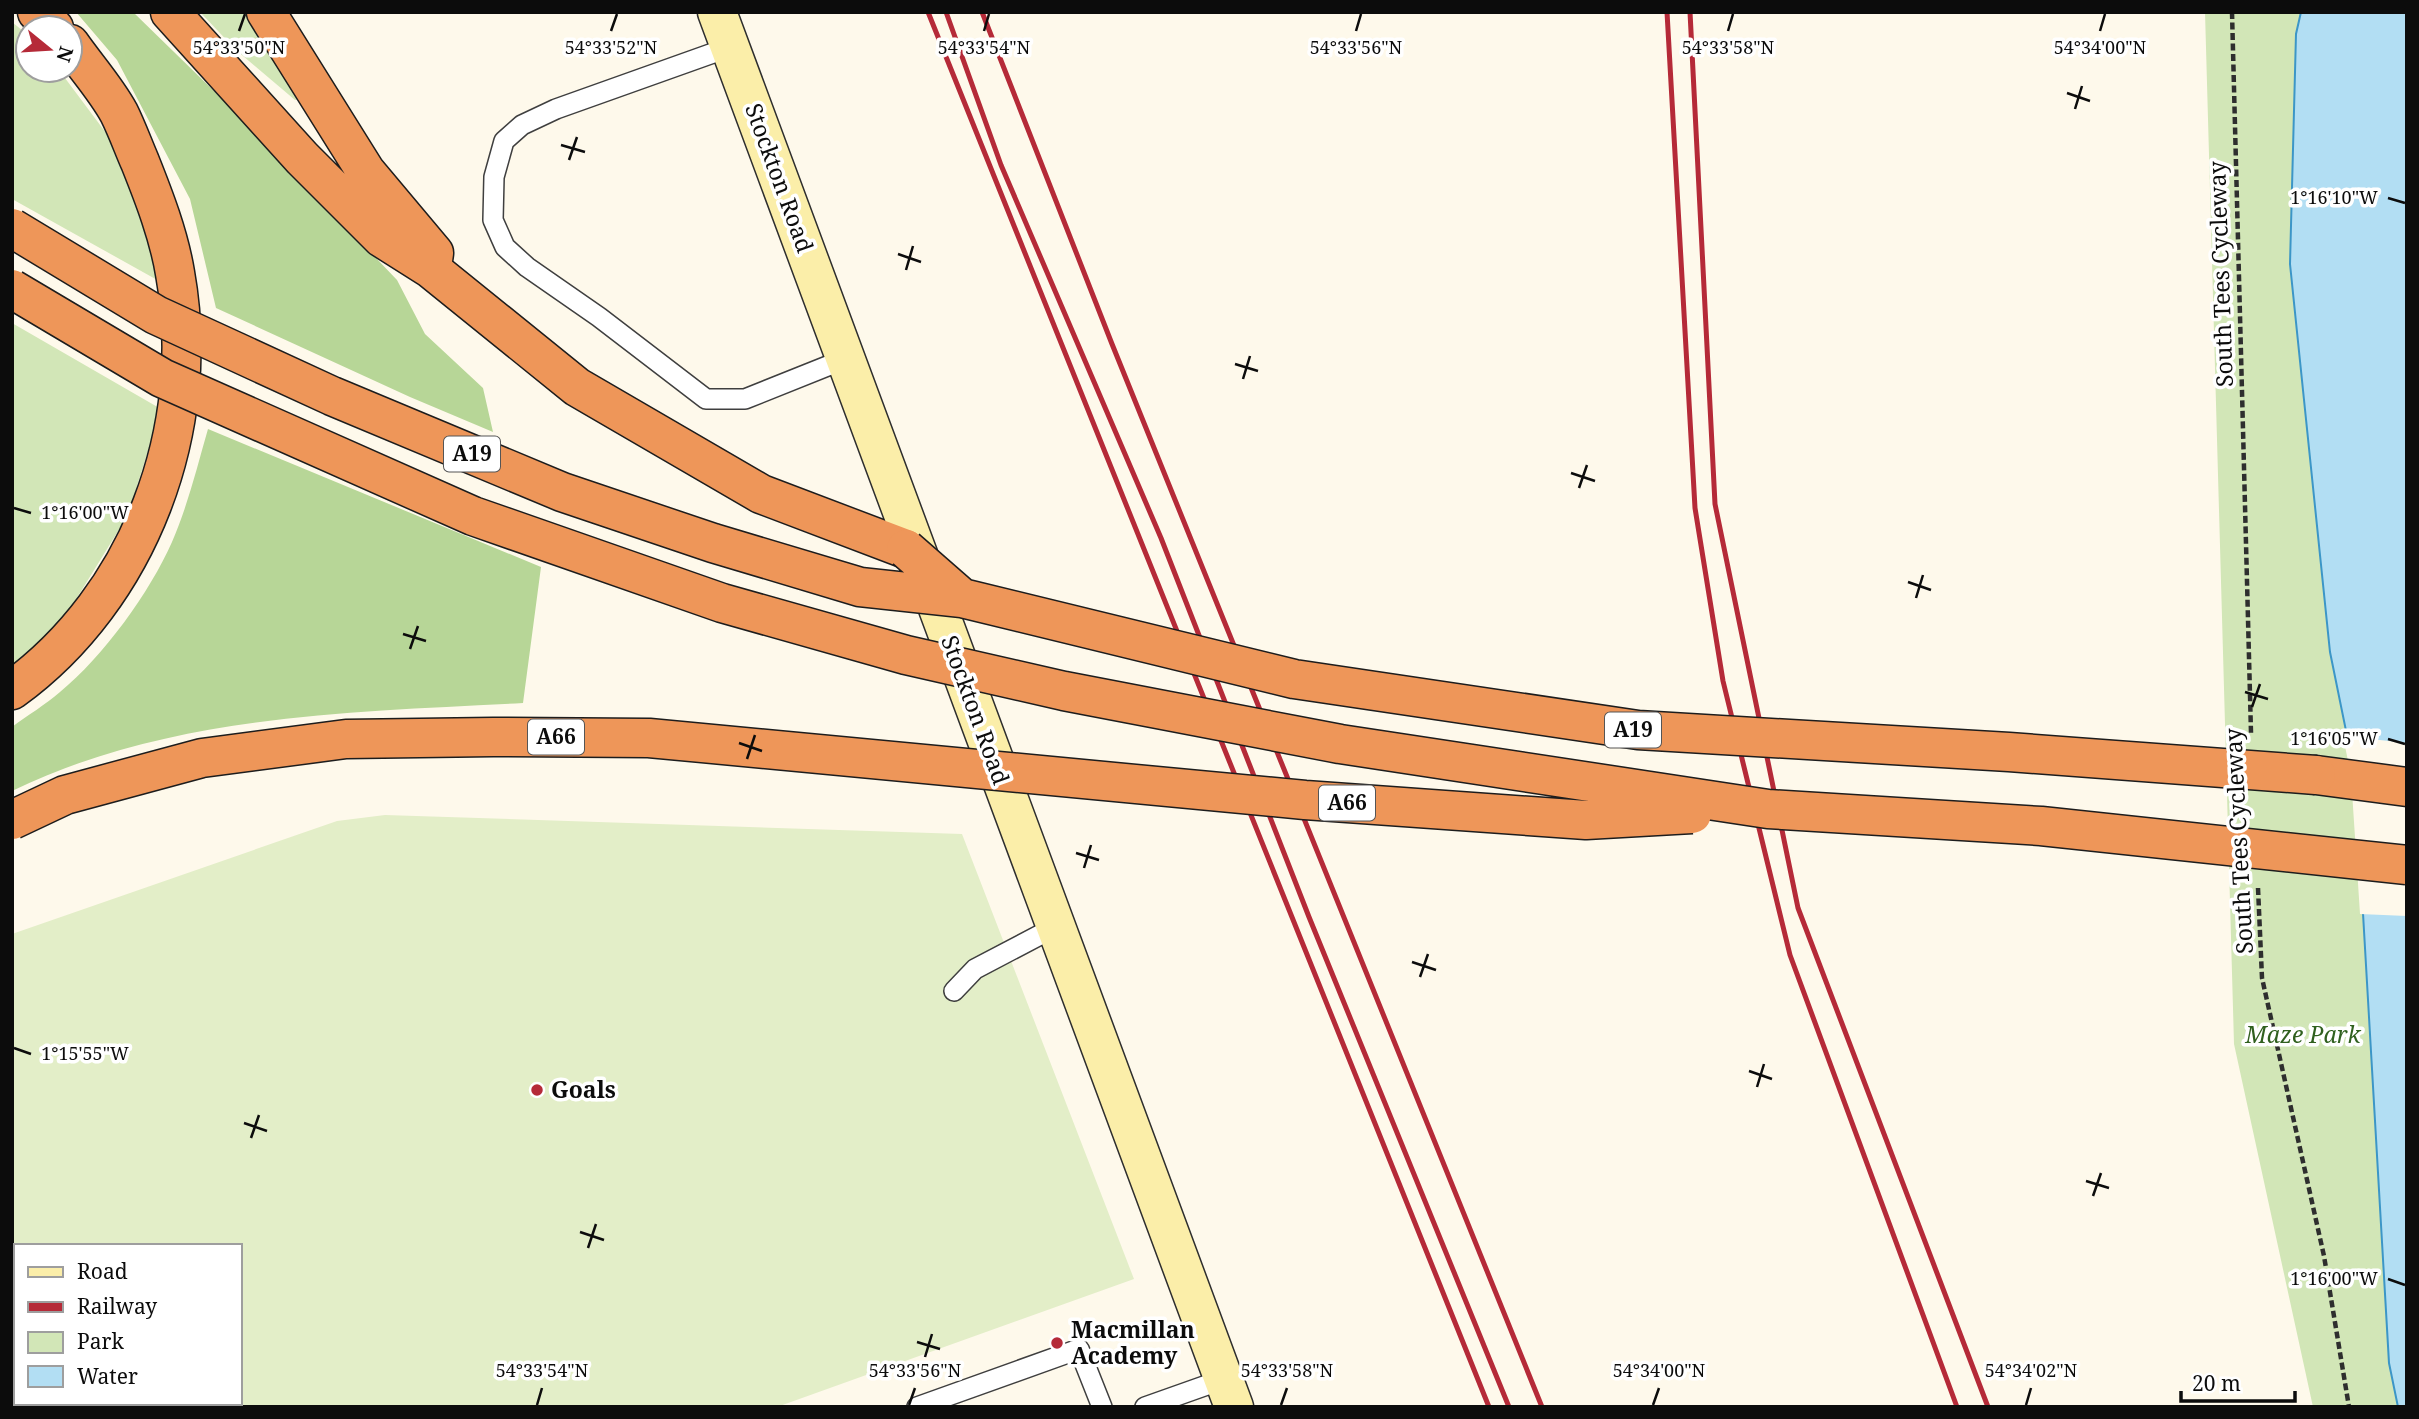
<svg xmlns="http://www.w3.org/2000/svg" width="2419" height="1419" font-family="'Noto Serif',serif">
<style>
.green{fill:#d2e6b7}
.forest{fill:#b7d697}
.pitch{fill:#e3eec8}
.water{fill:#b2def3;stroke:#3c96c7;stroke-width:2}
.pier{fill:#fef9eb}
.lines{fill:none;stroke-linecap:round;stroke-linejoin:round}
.lane-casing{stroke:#3f3f3f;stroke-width:22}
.secondary-casing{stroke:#2e2e2e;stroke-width:41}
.highway-casing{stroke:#1d1d1d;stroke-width:41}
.path{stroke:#2e2e2e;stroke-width:4.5;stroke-dasharray:7 3.5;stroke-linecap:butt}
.lane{stroke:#fff;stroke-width:19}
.secondary{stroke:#fbeea9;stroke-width:38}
.highway{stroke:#ee9659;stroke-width:38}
.rail{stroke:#b52a38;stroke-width:5}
.highway-bridge-casing{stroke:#1d1d1d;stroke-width:41;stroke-linecap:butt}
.highway-bridge{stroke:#ee9659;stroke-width:38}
.ticks{fill:none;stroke:#0c0c0c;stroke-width:2.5}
.poi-dot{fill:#b52a38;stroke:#fff;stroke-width:2.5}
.labels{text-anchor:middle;stroke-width:7;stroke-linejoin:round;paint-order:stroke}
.shield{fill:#fff;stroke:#555;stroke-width:2}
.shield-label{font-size:21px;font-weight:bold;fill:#0c0c0c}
.street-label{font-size:23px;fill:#0c0c0c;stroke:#fff}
.park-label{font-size:23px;font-style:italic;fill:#30601f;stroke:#fff}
.poi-label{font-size:23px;font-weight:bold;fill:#0c0c0c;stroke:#fff;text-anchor:start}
.ticks-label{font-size:18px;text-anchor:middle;fill:#0c0c0c;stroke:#fff;stroke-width:7;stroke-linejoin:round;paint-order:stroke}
</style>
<rect width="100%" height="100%" fill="#fef9eb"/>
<path class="green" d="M 200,12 L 245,12 L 303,98 L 295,100 L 236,50 Z
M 2205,12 L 2301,12 L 2296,34 L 2290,264 L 2330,652 L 2355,775 L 2389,1363 L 2398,1407 L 2313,1407 L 2234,1044 Z
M 12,22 L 28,35 L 28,70 L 59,70 L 112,141 L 160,255 L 159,281 L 12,199 Z
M 12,323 L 161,409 L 128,515 L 62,622 L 12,667 Z
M 12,1323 L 16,1333 L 16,1403 L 41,1403 L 43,1407 L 12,1407 Z"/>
<path class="forest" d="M 76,12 L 133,12 L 255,131 L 397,280 L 425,334 L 483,388 L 493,432 L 410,397 L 216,308 L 190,199 L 117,60 Z
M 208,429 L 541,567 L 523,703 C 352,712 170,714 12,791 L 12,727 C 28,715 45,705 60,692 C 103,657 150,592 172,542 C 188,505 197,467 208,429 Z"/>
<path class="pitch" d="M 385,815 L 962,834 L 1134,1279 L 777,1407 L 56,1407 L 54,1403 L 240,1403 L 240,1246 L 16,1246 L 16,1306 L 12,1297 L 12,934 L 337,821 Z"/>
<path class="water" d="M 2301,12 L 2407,12 L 2407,1407 L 2398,1407 L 2389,1363 L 2355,775 L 2330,652 L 2290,264 L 2296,34 Z"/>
<path class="pier" d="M 2343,736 L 2407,743 L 2407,916 L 2360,914 L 2351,776 Z"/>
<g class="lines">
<defs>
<path id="lane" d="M 730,47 L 556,109 L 522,125 L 504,141 L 494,177 L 493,220 L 505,247 L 527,267 L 599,317 L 706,399 L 745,399 L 845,359
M 954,991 L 975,969 L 1055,927
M 917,1407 L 1079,1349 L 1102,1407
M 1145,1407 L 1224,1379"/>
<path id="secondary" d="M 717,12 L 1234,1407"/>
<path id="highway" d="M 37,12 L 54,28
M 170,12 L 302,158 L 382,238 L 431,269 L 577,387 L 761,494 L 906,549
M 266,12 L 366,172 L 434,253 L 432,267
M 12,690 C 140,597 203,428 175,273 C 169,236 154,197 140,162 C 133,146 127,129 119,113 C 106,89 86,67 70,44
M 2316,775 L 2407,787"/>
</defs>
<use href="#lane" class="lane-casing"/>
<use href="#secondary" class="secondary-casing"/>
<use href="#highway" class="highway-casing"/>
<path class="path" d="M 2232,12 L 2251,733
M 2258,888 L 2262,978 L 2324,1256 L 2349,1407"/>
<use href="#lane" class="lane"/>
<use href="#secondary" class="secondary"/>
<use href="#highway" class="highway"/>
<path class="rail" d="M 928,12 L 1489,1407
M 946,12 L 1001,165 L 1161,538 L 1309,917 L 1509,1407
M 982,12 L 1112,344 L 1542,1407
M 1667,12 L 1695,508 L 1723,681 L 1790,955 L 1957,1407
M 1690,12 L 1715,504 L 1798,908 L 1988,1407"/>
<defs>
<path id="highway-bridge" d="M 12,228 L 156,315 L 332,396 L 562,492 L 713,543 L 860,587 L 962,598 L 1294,679 L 1638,730 L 2009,752 L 2316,775
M 12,289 L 162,378 L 473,516 L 722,603 L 906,655 L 1064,691 L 1340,744 L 1768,809 L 2041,826 L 2407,865
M 906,549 L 962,598
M 12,820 L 65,795 L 202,758 L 346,739 L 493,737 L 649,738 L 1305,800 L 1586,820 L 1692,814"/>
</defs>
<use href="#highway-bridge" class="highway-bridge-casing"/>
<use href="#highway-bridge" class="highway-bridge"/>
</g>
<path class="ticks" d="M 239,31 L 245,14M 611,31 L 617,14M 984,31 L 989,14M 1356,31 L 1361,14M 1728,31 L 1733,14M 2100,31 L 2105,14M 2067,93 L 2090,101M 2075,109 L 2082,86M 561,145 L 585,152M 569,160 L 577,137M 2388,198 L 2405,203M 898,254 L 921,262M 906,270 L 913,246M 1235,364 L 1258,371M 1243,379 L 1250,356M 1571,473 L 1595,481M 1579,488 L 1587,465M 14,508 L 31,513M 1908,582 L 1931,590M 1916,598 L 1923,575M 403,634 L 426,641M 410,649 L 418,626M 2245,692 L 2268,699M 2252,707 L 2260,684M 2388,739 L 2405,744M 739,743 L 762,751M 747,759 L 755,735M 1076,853 L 1099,860M 1084,868 L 1091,845M 1412,962 L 1436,970M 1420,977 L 1428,954M 14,1048 L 31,1054M 1749,1071 L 1772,1079M 1757,1087 L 1764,1064M 244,1123 L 267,1131M 251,1138 L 259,1115M 2086,1181 L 2109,1188M 2093,1196 L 2101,1173M 580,1232 L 604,1240M 588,1248 L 596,1224M 2388,1279 L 2405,1285M 917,1342 L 940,1349M 925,1357 L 932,1334M 537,1405 L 542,1388M 909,1405 L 915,1388M 1281,1405 L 1287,1388M 1653,1405 L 1659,1388M 2026,1405 L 2031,1388"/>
<g class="poi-dot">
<circle cx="537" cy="1090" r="7"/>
<circle cx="1057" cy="1343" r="7"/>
</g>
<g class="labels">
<g class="shield">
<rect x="444" y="436.5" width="56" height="35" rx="5"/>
<rect x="1605" y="712.5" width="56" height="35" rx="5"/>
<rect x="528" y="719.5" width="56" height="35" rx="5"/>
<rect x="1319" y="785.5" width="56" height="35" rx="5"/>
</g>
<g class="shield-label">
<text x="472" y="461">A19</text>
<text x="1633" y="737">A19</text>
<text x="556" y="744">A66</text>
<text x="1347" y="810">A66</text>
</g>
<g class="street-label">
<text transform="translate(779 178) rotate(70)" y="8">Stockton Road</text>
<text transform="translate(2221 274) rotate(-92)" y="8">South Tees Cycleway</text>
<text transform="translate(975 710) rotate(70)" y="8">Stockton Road</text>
<text transform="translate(2239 841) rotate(-93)" y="8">South Tees Cycleway</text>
</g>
<g class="park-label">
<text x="2303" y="1043">Maze Park</text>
</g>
<g class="poi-label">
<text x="551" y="1098">Goals</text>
<text x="1071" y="1338">Macmillan<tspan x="1071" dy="26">Academy</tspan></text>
</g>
</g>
<g class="ticks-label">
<text x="239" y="54">54°33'50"N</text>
<text x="611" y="54">54°33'52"N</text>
<text x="984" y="54">54°33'54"N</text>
<text x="1356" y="54">54°33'56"N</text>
<text x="1728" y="54">54°33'58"N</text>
<text x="2100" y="54">54°34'00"N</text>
<text x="2334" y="204">1°16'10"W</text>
<text x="85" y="519">1°16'00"W</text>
<text x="2334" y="745">1°16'05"W</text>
<text x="85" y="1060">1°15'55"W</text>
<text x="2334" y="1285">1°16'00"W</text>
<text x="542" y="1377">54°33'54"N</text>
<text x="915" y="1377">54°33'56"N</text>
<text x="1287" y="1377">54°33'58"N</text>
<text x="1659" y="1377">54°34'00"N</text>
<text x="2031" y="1377">54°34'02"N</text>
</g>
<rect width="2419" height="1419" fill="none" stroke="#0c0c0c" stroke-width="28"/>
<rect x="14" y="1244" width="228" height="161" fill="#ffffff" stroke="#9e9e9e" stroke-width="2"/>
<rect x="28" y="1267" width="35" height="10" fill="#fbeea9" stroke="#9e9e9e" stroke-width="2"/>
<text x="77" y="1279" font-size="21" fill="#0c0c0c">Road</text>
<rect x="28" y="1302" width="35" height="10" fill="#b52a38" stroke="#9e9e9e" stroke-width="2"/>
<text x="77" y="1314" font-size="21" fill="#0c0c0c">Railway</text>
<rect x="28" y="1332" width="35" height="21" fill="#d2e6b7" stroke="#9e9e9e" stroke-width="2"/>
<text x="77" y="1349" font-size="21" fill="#0c0c0c">Park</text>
<rect x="28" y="1366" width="35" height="21" fill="#b2def3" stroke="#9e9e9e" stroke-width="2"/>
<text x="77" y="1384" font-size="21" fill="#0c0c0c">Water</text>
<g transform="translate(49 49) rotate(108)"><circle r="33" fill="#ffffff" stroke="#9e9e9e" stroke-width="2"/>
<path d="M0-5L12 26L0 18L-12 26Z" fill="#b52a38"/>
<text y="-10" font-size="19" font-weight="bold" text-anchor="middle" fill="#0c0c0c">N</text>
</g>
<path d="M2181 1391v10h114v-10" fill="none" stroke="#0c0c0c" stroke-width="3.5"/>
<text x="2192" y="1391" font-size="21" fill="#0c0c0c" stroke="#ffffff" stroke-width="5" paint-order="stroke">20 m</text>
</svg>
